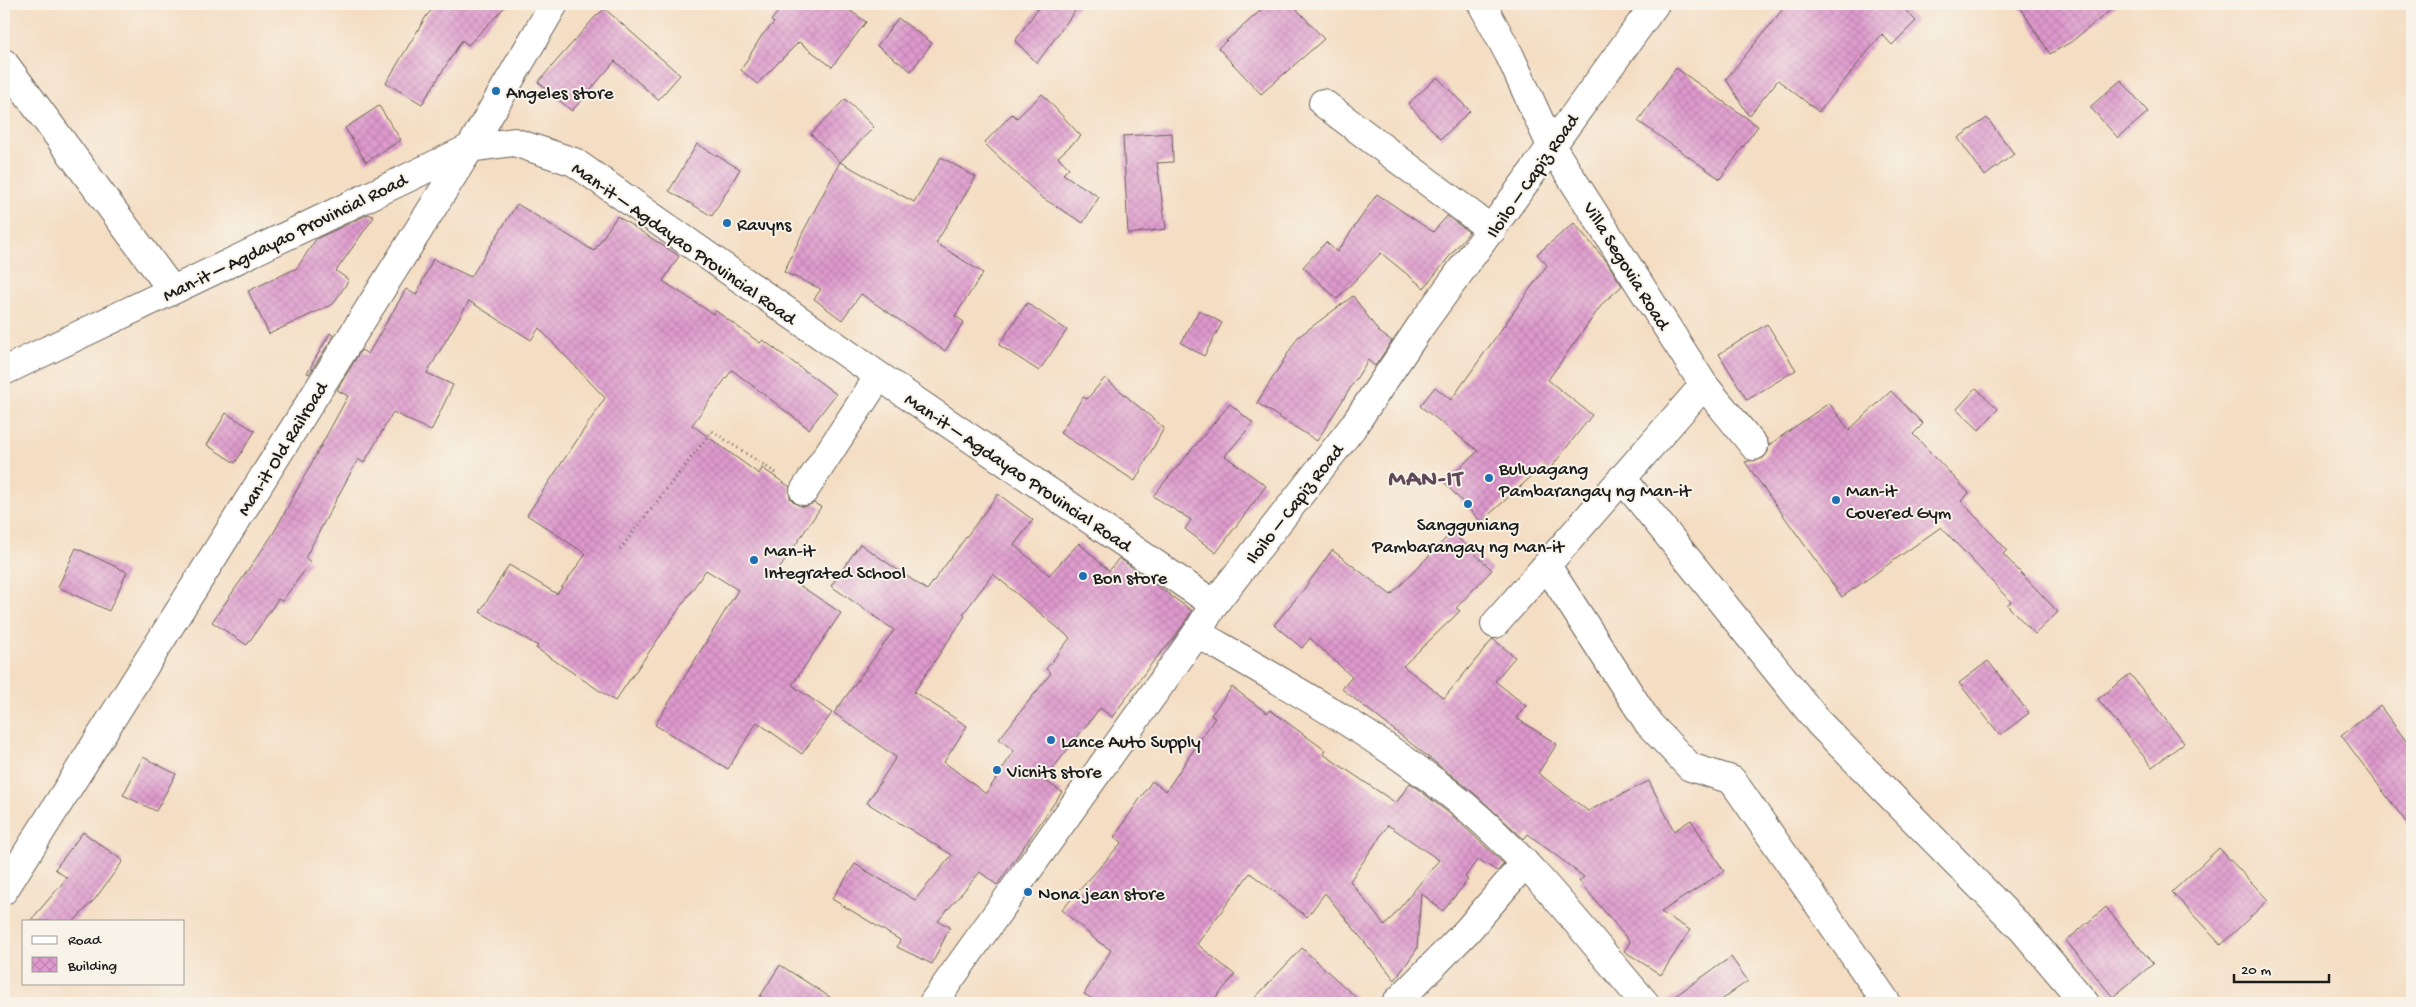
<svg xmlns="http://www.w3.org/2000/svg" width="2416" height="1007" font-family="'Gochi Hand',sans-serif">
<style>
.building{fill:url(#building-cross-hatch);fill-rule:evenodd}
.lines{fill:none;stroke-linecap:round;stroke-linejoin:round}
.minor-casing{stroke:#686056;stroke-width:30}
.highway-casing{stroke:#686056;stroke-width:30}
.path{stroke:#686056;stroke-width:3;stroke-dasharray:1 4;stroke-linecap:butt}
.minor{stroke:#fff;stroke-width:28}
.highway{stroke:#fff;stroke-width:28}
.poi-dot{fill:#1f6fb2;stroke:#f7f3e8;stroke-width:2}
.labels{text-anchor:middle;stroke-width:4;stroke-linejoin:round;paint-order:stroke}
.poi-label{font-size:19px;fill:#1c1c1c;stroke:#f7f3e8;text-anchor:start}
.street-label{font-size:19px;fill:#1c1c1c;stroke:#f7f3e8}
.district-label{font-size:24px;font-weight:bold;letter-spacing:1px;fill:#60485a;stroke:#f7f3e8}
</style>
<defs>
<pattern id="building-cross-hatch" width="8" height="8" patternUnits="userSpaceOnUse" patternTransform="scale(1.25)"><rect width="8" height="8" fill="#de99cd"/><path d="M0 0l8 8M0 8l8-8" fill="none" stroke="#be83af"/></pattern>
</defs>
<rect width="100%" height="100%" fill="#f7f3e8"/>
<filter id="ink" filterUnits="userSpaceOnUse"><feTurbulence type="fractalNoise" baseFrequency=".02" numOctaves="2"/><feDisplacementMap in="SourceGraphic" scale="10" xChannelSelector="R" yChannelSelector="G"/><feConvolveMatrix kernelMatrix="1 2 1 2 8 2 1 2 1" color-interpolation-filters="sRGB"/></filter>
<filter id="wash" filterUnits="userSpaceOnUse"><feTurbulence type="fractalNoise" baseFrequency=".0096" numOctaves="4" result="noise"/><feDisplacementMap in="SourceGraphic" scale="20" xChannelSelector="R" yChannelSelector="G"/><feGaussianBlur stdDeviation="1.12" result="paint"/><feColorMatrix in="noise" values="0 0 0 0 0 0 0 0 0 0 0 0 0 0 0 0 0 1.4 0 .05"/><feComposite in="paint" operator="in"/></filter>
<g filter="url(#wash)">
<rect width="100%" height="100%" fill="#f4ddc2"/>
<g id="blocks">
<path class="building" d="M 438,4 L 508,4 L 468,45 L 462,40 L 422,104 L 386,83 L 427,15 Z
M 784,4 L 841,4 L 866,22 L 832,67 L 799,42 L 757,84 L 741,70 L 762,35 L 774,23 L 771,21 Z
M 1041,4 L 1080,4 L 1037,63 L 1015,41 Z
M 1268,4 L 1292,4 L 1324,39 L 1261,94 L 1218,48 Z
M 1787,4 L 1899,4 L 1916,21 L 1892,45 L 1882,34 L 1819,112 L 1778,80 L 1749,116 L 1726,79 Z
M 2018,4 L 2118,4 L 2071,42 L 2050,54 Z
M 605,9 L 680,75 L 658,100 L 615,61 L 572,111 L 538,82 L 596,16 Z
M 898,18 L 932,43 L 911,71 L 877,46 Z
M 1676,68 L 1758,126 L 1720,179 L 1638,121 Z
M 1437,77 L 1470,111 L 1441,139 L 1408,104 Z
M 2121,80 L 2148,112 L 2118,138 L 2090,107 Z
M 1042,94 L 1081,136 L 1058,157 L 1069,168 L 1063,174 L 1099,197 L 1083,223 L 1041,197 L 984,143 L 1012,114 L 1017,118 Z
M 845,99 L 874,127 L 840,162 L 811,134 Z
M 379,106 L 401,140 L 366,162 L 345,128 Z
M 1987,118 L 2014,154 L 1985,176 L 1958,138 Z
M 1172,133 L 1173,162 L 1157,163 L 1166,229 L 1128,234 L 1123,136 Z
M 697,144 L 740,169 L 712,216 L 669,191 Z
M 941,157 L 976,177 L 936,243 L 983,273 L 955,316 L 964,322 L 945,351 L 861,294 L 842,320 L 814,299 L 821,289 L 784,272 L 802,234 L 840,162 L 914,202 Z
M 1377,194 L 1433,232 L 1447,216 L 1469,232 L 1424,288 L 1381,253 L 1337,299 L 1303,267 L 1326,242 L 1337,252 Z
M 517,204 L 594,251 L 617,216 L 679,256 L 663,281 L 713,314 L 716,311 L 760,343 L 763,340 L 836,394 L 809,429 L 732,370 L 692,425 L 759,474 L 762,468 L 790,487 L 790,498 L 796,504 L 804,507 L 814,503 L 821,507 L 778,571 L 841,613 L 792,685 L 832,713 L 802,754 L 757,722 L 728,769 L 655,725 L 738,590 L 706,570 L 615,701 L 536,648 L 538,646 L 480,612 L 509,565 L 557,594 L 586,554 L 527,515 L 605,398 L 539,328 L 531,340 L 469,301 L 427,373 L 453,385 L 431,431 L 393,412 L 364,463 L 358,459 L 305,558 L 311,562 L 282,601 L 278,599 L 247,645 L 212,622 L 273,534 L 348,396 L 337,390 L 361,350 L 368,354 L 406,289 L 416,295 L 433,259 L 471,277 Z
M 369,214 L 374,217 L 336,271 L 349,280 L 333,304 L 269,334 L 248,291 L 297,268 L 316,239 Z
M 1574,223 L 1607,262 L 1622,286 L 1603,303 L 1548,380 L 1592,415 L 1549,470 L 1543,466 L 1481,522 L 1444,482 L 1478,451 L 1420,406 L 1435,387 L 1451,400 L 1547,265 L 1537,254 Z
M 1353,296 L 1379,332 L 1392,341 L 1375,366 L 1368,360 L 1317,441 L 1257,403 L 1298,337 Z
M 1027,303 L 1067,330 L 1039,371 L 999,345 Z
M 1199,310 L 1222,323 L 1204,356 L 1181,343 Z
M 1767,324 L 1796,370 L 1747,400 L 1719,354 Z
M 330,333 L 334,336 L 309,374 L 307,373 Z
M 1105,378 L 1164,428 L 1135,481 L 1060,433 L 1083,397 L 1087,399 Z
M 1976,388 L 1998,409 L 1979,430 L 1957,409 Z
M 1891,391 L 1923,424 L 1913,434 L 1969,493 L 1961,501 L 2007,550 L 2003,554 L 2058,612 L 2035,634 L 2007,605 L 2011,602 L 1941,527 L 1842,597 L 1745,462 L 1763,458 L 1768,452 L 1769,445 L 1829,403 L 1849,430 Z
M 1230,404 L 1253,423 L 1225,456 L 1266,486 L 1216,553 L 1185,529 L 1191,520 L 1153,496 Z
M 226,413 L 255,431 L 235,463 L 207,445 Z
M 998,494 L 1033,520 L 1014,545 L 1049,575 L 1079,543 L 1109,571 L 1119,558 L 1192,611 L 1174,638 L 1152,663 L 1112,717 L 1100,708 L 1044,780 L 1062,792 L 997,885 L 980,872 L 938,921 L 950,927 L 932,964 L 897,947 L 900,940 L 832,899 L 855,864 L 915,900 L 952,855 L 867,803 L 896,757 L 834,713 L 894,630 L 831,586 L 860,544 L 927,590 ZM 993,574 L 1070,638 L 1046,669 L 1051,673 L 999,739 L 1014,751 L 986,794 L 944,762 L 967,726 L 914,692 L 965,616 L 963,614 Z
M 1452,532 L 1492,570 L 1456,608 L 1460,611 L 1403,666 L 1444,698 L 1493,639 L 1515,657 L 1495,681 L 1526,706 L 1516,718 L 1557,744 L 1538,773 L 1588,811 L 1649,781 L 1674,831 L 1691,820 L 1724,871 L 1661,912 L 1690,930 L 1661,975 L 1624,951 L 1630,942 L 1579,881 L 1584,877 L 1528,834 L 1524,839 L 1474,793 L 1342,689 L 1352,677 L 1310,638 L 1302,648 L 1274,625 L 1304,589 L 1332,550 L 1391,595 Z
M 76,548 L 127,572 L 109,611 L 58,587 Z
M 1988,661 L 2029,713 L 2000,735 L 1959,683 Z
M 2130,674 L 2184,743 L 2152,767 L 2098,699 Z
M 1232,687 L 1267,713 L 1270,710 L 1325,750 L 1323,754 L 1396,803 L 1410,783 L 1454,817 L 1504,864 L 1497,871 L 1478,859 L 1465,877 L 1468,880 L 1443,911 L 1421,893 L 1417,949 L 1395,980 L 1325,893 L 1307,917 L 1250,873 L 1197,944 L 1235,975 L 1211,1003 L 1100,1003 L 1084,994 L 1111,950 L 1097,941 L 1062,910 L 1122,842 L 1114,837 L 1152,781 L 1166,791 L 1215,718 L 1211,715 ZM 1388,825 L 1439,860 L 1385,926 L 1350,881 Z
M 2380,706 L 2412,749 L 2412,830 L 2341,735 Z
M 143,757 L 176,774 L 156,811 L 123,795 Z
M 83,832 L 123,861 L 95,899 L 74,921 L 30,921 L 67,878 L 55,869 Z
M 2219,848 L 2268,900 L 2221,945 L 2172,892 Z
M 2106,907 L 2153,964 L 2113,997 L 2066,941 Z
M 1302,948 L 1362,1003 L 1250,1003 Z
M 1731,957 L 1748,981 L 1716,1003 L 1665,1003 Z
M 780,965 L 805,981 L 839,1003 L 756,1003 Z"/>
</g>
</g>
<g filter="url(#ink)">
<use href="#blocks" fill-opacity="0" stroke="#686056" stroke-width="1"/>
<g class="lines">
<defs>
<path id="minor" d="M 1482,4 L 1510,56 L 1551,146 L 1704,385 L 1754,446
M 4,63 L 172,290
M 1323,103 L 1492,230
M 4,371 L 470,148 L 514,142 L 574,162 L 879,376 L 1214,604
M 1622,478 L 1820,724 L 2023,930 L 2085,1003
M 804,491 L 879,376
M 1547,566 L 1649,724 L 1690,767 L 1732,780 L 1887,1003
M 1495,624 L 1704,385
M 1197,633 C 1289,686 1381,737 1464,805 C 1532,862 1587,936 1645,1003
M 4,890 L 470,148 L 554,4
M 1396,1003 L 1467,931 L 1525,863"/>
<path id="highway" d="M 933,1003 L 1197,633 L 1214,604 L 1352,428 L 1422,324 L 1655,4"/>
</defs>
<use href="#minor" class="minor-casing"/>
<use href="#highway" class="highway-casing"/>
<path class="path" d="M 620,549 L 712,431 L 779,475"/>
<use href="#minor" class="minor"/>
<use href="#highway" class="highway"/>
</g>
</g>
<g class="poi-dot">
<circle cx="496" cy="91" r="5"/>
<circle cx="727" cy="223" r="5"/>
<circle cx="1489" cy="478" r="5"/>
<circle cx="1836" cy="500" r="5"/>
<circle cx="1468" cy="504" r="5"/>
<circle cx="754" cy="560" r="5"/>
<circle cx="1083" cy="576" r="5"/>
<circle cx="1051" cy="740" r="5"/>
<circle cx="997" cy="770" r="5"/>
<circle cx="1028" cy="892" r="5"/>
</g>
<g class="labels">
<g class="poi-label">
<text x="506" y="98">Angeles store</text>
<text x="737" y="230">Ravyns</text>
<text x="1499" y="474">Bulwagang<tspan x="1499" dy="22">Pambarangay ng Man-it</tspan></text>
<text x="1846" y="496">Man-it<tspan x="1846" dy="22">Covered Gym</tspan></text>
<text x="1468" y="530" text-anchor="middle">Sangguniang<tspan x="1468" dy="22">Pambarangay ng Man-it</tspan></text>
<text x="764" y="556">Man-it<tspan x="764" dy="22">Integrated School</tspan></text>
<text x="1093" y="583">Bon store</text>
<text x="1061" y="747">Lance Auto Supply</text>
<text x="1007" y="777">Vicnits store</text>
<text x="1038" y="899">Nona jean store</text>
</g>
<g class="street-label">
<text transform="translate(1531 175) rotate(-55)" y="7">Iloilo – Capiz Road</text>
<text transform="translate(284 236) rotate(-26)" y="7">Man-it – Agdayao Provincial Road</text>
<text transform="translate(685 242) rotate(35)" y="7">Man-it – Agdayao Provincial Road</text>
<text transform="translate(1628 265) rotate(58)" y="7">Villa Segovia Road</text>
<text transform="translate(281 448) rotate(-58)" y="7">Man-it Old Railroad</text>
<text transform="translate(1019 471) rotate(34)" y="7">Man-it – Agdayao Provincial Road</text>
<text transform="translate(1293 503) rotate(-52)" y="7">Iloilo – Capiz Road</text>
</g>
<g class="district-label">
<text x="1426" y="485">MAN-IT</text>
</g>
</g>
<rect width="2416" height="1007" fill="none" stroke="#f7f3e8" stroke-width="20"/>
<rect x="22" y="920" width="162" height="65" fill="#f7f3e8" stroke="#9f9d96"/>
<rect x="32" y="936" width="25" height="8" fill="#ffffff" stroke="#9f9d96"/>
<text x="68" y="944" font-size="15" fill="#1c1c1c">Road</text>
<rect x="32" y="957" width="25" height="15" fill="url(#building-cross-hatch)" stroke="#9f9d96"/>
<text x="68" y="970" font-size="15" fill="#1c1c1c">Building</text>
<path d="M2234 974v8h95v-8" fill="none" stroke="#1c1c1c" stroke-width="2.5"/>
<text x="2241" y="974" font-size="15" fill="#1c1c1c" stroke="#f7f3e8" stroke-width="4" paint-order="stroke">20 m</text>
</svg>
